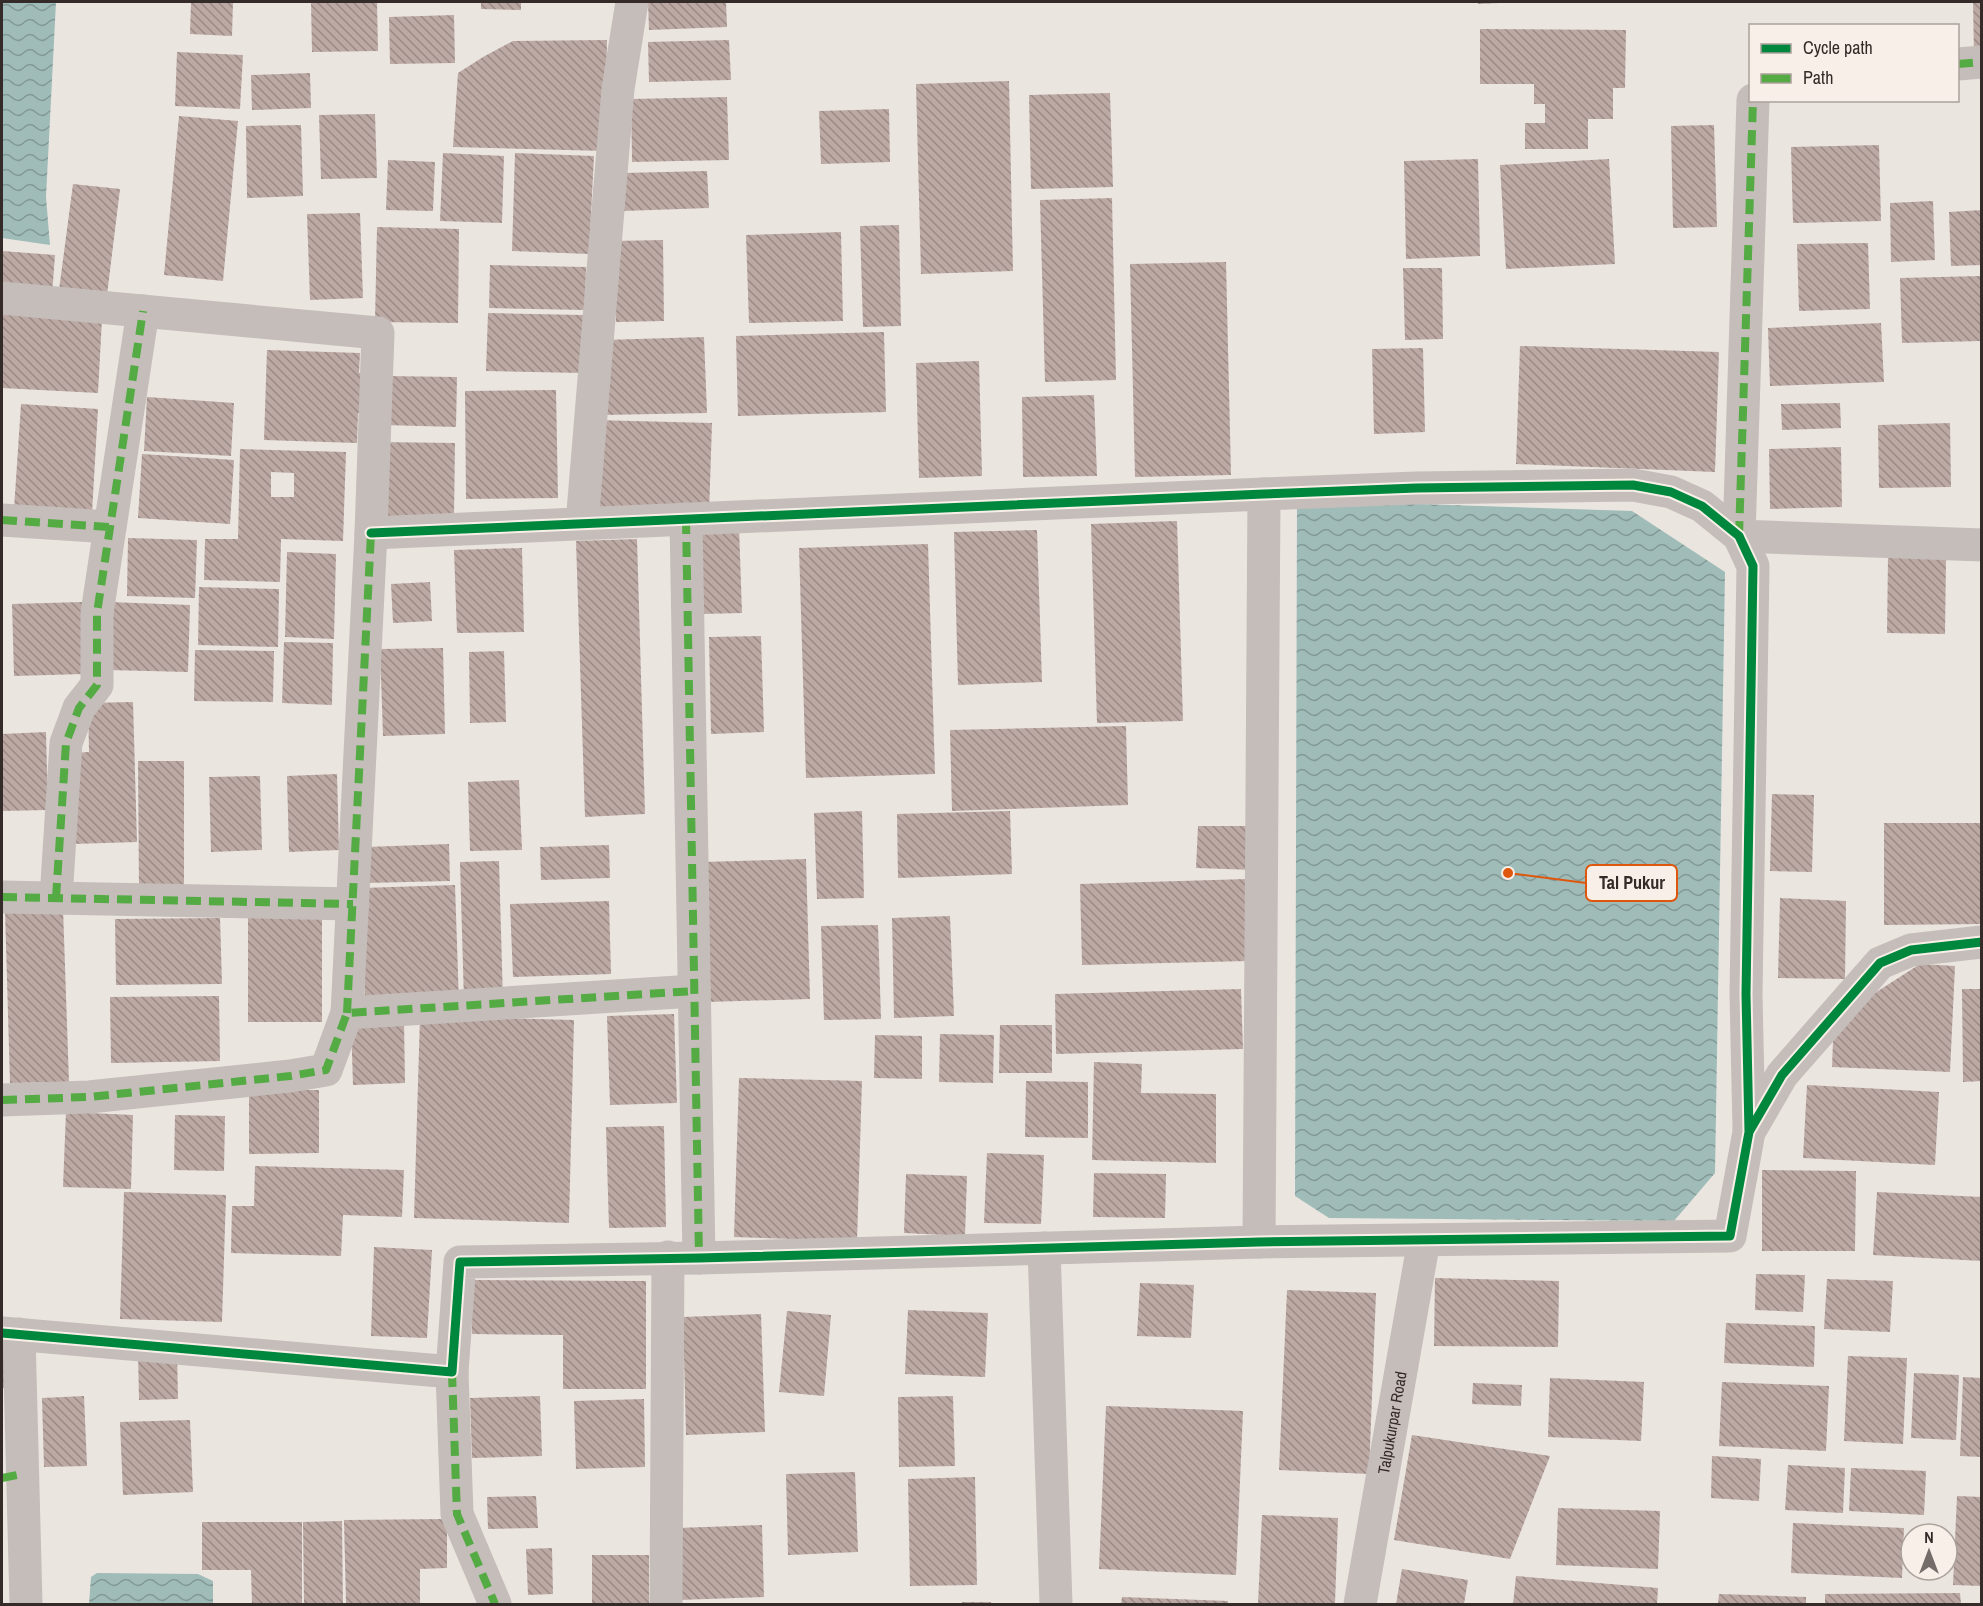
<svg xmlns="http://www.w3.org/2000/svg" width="1983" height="1606" font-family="'Archivo Narrow',sans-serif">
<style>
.water{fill:url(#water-waves)}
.building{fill:url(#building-back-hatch);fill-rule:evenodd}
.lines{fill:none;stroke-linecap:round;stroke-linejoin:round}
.minor{stroke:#c4bdb9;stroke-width:33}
.quiet{stroke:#54ab44;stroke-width:8;stroke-dasharray:15 8;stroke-linecap:butt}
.cycleway-casing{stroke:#f8efe8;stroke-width:13}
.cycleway{stroke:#00873e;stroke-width:9}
.labels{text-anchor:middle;stroke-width:6;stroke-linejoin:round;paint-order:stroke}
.street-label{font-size:16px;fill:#342b28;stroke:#f8efe8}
.leader{fill:none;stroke:#df570d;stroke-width:2}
.callout-dot{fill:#df570d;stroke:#f8efe8;stroke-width:2}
.callout{fill:#f8efe8;stroke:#df570d;stroke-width:2}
.callout-label{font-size:18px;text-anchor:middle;font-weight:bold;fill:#342b28}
</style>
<defs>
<pattern id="water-waves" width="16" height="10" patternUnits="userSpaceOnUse" patternTransform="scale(1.5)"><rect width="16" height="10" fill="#9fbcb8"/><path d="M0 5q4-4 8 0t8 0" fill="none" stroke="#829996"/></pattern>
<pattern id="building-back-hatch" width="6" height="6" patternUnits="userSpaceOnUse" patternTransform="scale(1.5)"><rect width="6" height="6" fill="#bda9a4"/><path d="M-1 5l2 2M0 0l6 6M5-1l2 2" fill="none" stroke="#9a8a86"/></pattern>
</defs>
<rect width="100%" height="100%" fill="#ebe5e0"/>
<path class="water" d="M 2,2 L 56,2 L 46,197 L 50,245 L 2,238 Z
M 1297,500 L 1632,511 L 1725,572 L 1715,1173 L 1674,1221 L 1329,1218 L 1295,1196 Z
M 97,1573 L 198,1574 L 213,1581 L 213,1604 L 89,1604 L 91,1577 Z"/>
<path class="building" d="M 191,2 L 233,2 L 232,36 L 190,34 Z
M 311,2 L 377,2 L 378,51 L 312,52 Z
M 481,2 L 521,2 L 521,10 L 481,9 Z
M 648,2 L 726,2 L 727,27 L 649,30 Z
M 1478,2 L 1500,2 L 1500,3 L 1478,4 Z
M 1973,2 L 1982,2 L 1982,55 L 1974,55 Z
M 454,15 L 455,63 L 390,64 L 389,17 Z
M 1480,29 L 1626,30 L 1625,88 L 1613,88 L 1613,119 L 1588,119 L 1588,149 L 1525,149 L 1525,123 L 1545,123 L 1545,104 L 1534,104 L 1534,84 L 1480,84 Z
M 607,40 L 605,151 L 453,147 L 458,73 L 483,57 L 513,41 Z
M 729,40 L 731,80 L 649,82 L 648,42 Z
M 177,52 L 243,55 L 240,109 L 175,106 Z
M 310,73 L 311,108 L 252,110 L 251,75 Z
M 1009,81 L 1013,271 L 921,274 L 916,84 Z
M 1110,93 L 1113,187 L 1031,189 L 1029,95 Z
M 727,97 L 729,160 L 632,162 L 631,99 Z
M 889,109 L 890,162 L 821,164 L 819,111 Z
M 375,114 L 377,178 L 321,179 L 319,115 Z
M 179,116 L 238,121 L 223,281 L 164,275 Z
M 301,125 L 303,196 L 247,198 L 246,126 Z
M 1714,125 L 1717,227 L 1673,228 L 1671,126 Z
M 1879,145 L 1881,221 L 1793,223 L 1791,147 Z
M 443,153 L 504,156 L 502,223 L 440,221 Z
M 515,153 L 594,156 L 589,254 L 512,251 Z
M 1478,159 L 1480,256 L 1406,259 L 1404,161 Z
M 1609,159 L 1615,264 L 1506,269 L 1500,165 Z
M 388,160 L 435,162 L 433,211 L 386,210 Z
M 707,171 L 709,208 L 623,211 L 623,173 Z
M 73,184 L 120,189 L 107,295 L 59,290 Z
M 1112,198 L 1116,380 L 1045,382 L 1040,200 Z
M 1933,201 L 1935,260 L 1891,262 L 1890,203 Z
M 1982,210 L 1982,265 L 1951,266 L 1949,212 Z
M 360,213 L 363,298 L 310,300 L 307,214 Z
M 899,225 L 901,326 L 863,327 L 860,226 Z
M 377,227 L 459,229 L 458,323 L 375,322 Z
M 841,232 L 843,321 L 749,323 L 746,235 Z
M 663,240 L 664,321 L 616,322 L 614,241 Z
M 1868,243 L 1870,309 L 1799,311 L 1797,244 Z
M 2,251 L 55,255 L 52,295 L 2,291 Z
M 1226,262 L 1231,475 L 1135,477 L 1130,264 Z
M 490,265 L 586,267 L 585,310 L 489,308 Z
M 1403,268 L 1442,268 L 1443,339 L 1405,340 Z
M 1980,276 L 1981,341 L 1902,343 L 1900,278 Z
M 488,313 L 583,315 L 581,373 L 486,371 Z
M 2,314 L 102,319 L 98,393 L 2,388 Z
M 1881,323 L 1884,382 L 1770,386 L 1768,328 Z
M 884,332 L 886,412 L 738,416 L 736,336 Z
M 704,337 L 707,413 L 604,415 L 603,340 Z
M 1520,346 L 1719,352 L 1715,472 L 1516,464 Z
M 1423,348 L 1425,432 L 1374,434 L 1372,349 Z
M 267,350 L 360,353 L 359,373 L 369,373 L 368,413 L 358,413 L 357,443 L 264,440 Z
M 979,361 L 982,476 L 919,478 L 916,363 Z
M 385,376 L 457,377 L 456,427 L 384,425 Z
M 556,390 L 558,498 L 466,499 L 465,391 Z
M 1094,395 L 1097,476 L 1023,477 L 1022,397 Z
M 147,397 L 234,403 L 231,456 L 144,451 Z
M 1840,403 L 1841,428 L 1782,430 L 1781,404 Z
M 21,404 L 98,409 L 92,513 L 14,509 Z
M 593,420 L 712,423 L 709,515 L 591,512 Z
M 1950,423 L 1951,487 L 1879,488 L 1878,425 Z
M 377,442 L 455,443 L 454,518 L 375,517 Z
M 1841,447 L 1842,507 L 1770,509 L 1769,449 Z
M 240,449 L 346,452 L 343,541 L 281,539 L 280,582 L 204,580 L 205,539 L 238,539 ZM 271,472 L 294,473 L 294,497 L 271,497 Z
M 142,454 L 234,460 L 230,524 L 138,518 Z
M 1177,521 L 1183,721 L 1097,723 L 1091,524 Z
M 698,527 L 739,527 L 742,613 L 700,614 Z
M 1037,530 L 1042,682 L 958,685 L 954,532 Z
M 128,538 L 197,540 L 195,598 L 127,596 Z
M 637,539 L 645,814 L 585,817 L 576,541 Z
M 928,544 L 935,774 L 806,778 L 799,548 Z
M 522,548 L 524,632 L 457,633 L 454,550 Z
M 287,552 L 336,554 L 334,639 L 285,637 Z
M 1888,557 L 1946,559 L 1945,634 L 1887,633 Z
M 430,582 L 432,621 L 393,623 L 391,584 Z
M 199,587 L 279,589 L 278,647 L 198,645 Z
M 82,602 L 84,674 L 14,676 L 12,604 Z
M 109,602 L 190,605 L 188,672 L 107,670 Z
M 761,636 L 764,732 L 711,734 L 709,637 Z
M 284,642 L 333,643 L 332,705 L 282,703 Z
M 443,648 L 445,734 L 383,736 L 380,649 Z
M 195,650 L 274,651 L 273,702 L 194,701 Z
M 504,651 L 506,722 L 470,723 L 469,652 Z
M 133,702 L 137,842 L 73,844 L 71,753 L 89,752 L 88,703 Z
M 1126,726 L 1128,805 L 952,811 L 950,730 Z
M 46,732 L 48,810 L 2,811 L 2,734 Z
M 138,761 L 184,761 L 184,889 L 139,889 Z
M 337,774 L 339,850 L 289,852 L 287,776 Z
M 260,776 L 262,850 L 211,852 L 209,777 Z
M 519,780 L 522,850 L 470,851 L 468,782 Z
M 1772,794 L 1814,795 L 1812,872 L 1770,871 Z
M 862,811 L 864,898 L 817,899 L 814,813 Z
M 1010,811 L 1012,874 L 898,878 L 897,814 Z
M 1884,823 L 1982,823 L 1982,924 L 1884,925 Z
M 1198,826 L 1255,826 L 1255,870 L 1196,868 Z
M 449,844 L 450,881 L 366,883 L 366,847 Z
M 609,845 L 610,878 L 541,880 L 540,847 Z
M 806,859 L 810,999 L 707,1002 L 703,862 Z
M 499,861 L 503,1001 L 464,1002 L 460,862 Z
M 1247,879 L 1249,961 L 1082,965 L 1080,884 Z
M 455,885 L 459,1003 L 365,1006 L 362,888 Z
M 1780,898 L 1846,901 L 1845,979 L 1778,978 Z
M 609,901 L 611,974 L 513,977 L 510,904 Z
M 63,908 L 69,1082 L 10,1083 L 5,910 Z
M 248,916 L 322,916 L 322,1022 L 248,1022 Z
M 950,916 L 954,1016 L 894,1018 L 892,918 Z
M 220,918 L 222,984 L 116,985 L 115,919 Z
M 878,925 L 881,1019 L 824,1020 L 821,926 Z
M 1920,964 L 1955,966 L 1950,1072 L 1832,1067 L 1833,1041 L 1864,1000 Z
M 1241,989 L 1243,1049 L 1056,1054 L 1055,994 Z
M 1962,989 L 1982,989 L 1982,1081 L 1963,1082 Z
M 219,996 L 220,1061 L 111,1063 L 110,997 Z
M 674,1014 L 677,1103 L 610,1105 L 607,1016 Z
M 420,1016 L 574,1020 L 569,1223 L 414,1218 Z
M 404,1020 L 405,1083 L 353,1085 L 351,1022 Z
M 1000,1025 L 1052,1025 L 1052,1073 L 999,1073 Z
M 940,1034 L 994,1035 L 993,1083 L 939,1082 Z
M 875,1035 L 922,1036 L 922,1079 L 874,1078 Z
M 1094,1062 L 1142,1064 L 1141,1093 L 1216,1094 L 1216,1163 L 1092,1160 Z
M 739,1078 L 862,1081 L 857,1241 L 734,1237 Z
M 1026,1081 L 1088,1082 L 1088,1138 L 1025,1137 Z
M 1807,1085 L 1939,1092 L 1935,1165 L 1803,1158 Z
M 249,1090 L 319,1090 L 319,1153 L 249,1154 Z
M 66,1112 L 133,1115 L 131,1189 L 63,1187 Z
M 175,1115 L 225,1116 L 224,1171 L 174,1170 Z
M 664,1126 L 666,1227 L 609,1228 L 606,1127 Z
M 987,1153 L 1044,1155 L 1041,1224 L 984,1223 Z
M 255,1166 L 404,1170 L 402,1217 L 343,1215 L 341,1256 L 231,1253 L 232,1206 L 254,1206 Z
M 1762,1170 L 1856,1171 L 1855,1251 L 1762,1251 Z
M 1094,1173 L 1166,1174 L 1165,1218 L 1093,1217 Z
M 906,1174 L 967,1176 L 965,1236 L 904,1233 Z
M 124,1192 L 226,1195 L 222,1322 L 120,1319 Z
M 1877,1192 L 1982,1197 L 1982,1261 L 1873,1255 Z
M 374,1247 L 432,1250 L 427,1338 L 371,1336 Z
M 1756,1274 L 1805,1275 L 1803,1312 L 1755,1310 Z
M 1435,1278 L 1559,1281 L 1558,1347 L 1434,1346 Z
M 1827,1279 L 1893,1281 L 1890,1332 L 1824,1329 Z
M 472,1280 L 646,1281 L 646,1389 L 563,1389 L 563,1335 L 472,1334 Z
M 1140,1283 L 1194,1285 L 1191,1338 L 1137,1336 Z
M 1287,1290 L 1376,1293 L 1369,1474 L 1279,1470 Z
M 908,1310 L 988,1313 L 985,1377 L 905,1374 Z
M 787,1311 L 831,1315 L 824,1396 L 779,1392 Z
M 761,1314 L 765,1432 L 686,1435 L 683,1317 Z
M 1726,1323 L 1815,1326 L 1814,1367 L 1724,1363 Z
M 2,1335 L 4,1335 L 6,1388 L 2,1388 Z
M 177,1350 L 178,1399 L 139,1400 L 138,1351 Z
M 1848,1356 L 1907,1358 L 1903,1444 L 1844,1441 Z
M 1914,1373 L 1959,1375 L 1956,1440 L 1911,1438 Z
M 1963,1377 L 1982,1378 L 1982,1457 L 1960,1456 Z
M 1550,1378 L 1644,1382 L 1641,1441 L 1548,1437 Z
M 1722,1382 L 1829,1386 L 1826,1451 L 1719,1446 Z
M 1473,1383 L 1522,1385 L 1521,1406 L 1472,1404 Z
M 84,1396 L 87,1466 L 44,1467 L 42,1398 Z
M 540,1396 L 542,1456 L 472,1458 L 470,1398 Z
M 953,1396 L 955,1466 L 899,1467 L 898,1397 Z
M 644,1399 L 645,1467 L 576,1469 L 574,1401 Z
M 1106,1406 L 1243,1411 L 1236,1575 L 1099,1569 Z
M 190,1420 L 193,1492 L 123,1495 L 120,1422 Z
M 1412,1435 L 1550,1456 L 1510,1559 L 1394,1540 Z
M 1712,1456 L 1761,1459 L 1759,1501 L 1711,1498 Z
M 1788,1465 L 1845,1468 L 1843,1513 L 1785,1510 Z
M 1851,1468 L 1926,1471 L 1924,1515 L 1849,1511 Z
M 855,1472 L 858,1552 L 788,1555 L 786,1474 Z
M 975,1477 L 977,1585 L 910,1586 L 908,1479 Z
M 536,1496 L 538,1528 L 488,1529 L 487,1497 Z
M 1957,1496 L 1982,1497 L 1982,1586 L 1953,1585 Z
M 1558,1508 L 1660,1511 L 1658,1569 L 1556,1565 Z
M 1262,1515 L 1338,1518 L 1335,1604 L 1258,1604 Z
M 447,1519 L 447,1568 L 420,1569 L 420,1604 L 346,1604 L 344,1520 Z
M 342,1521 L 343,1604 L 304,1604 L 303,1522 Z
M 202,1522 L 302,1522 L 302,1604 L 252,1604 L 251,1570 L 202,1570 Z
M 1793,1523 L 1904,1528 L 1902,1578 L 1791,1573 Z
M 762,1525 L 764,1597 L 679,1600 L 677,1528 Z
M 552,1548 L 553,1594 L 528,1595 L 526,1549 Z
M 592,1555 L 649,1555 L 649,1604 L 592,1604 Z
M 1402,1569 L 1468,1580 L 1464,1604 L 1396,1604 Z
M 1516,1576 L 1658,1588 L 1657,1604 L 1513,1604 Z
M 1960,1593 L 1961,1604 L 1825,1604 L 1825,1594 Z
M 1719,1594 L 1806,1597 L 1806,1604 L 1718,1604 Z
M 1122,1597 L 1228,1601 L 1228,1604 L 1121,1604 Z
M 962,1602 L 991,1602 L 991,1604 L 962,1604 Z"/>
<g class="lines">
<g class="minor">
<path d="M 1958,64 L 1982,62"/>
<path d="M 1753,100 L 1739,536 L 1982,545"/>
<path d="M 2,298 L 378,333 L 371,533 L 347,1013"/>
<path d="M 686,519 L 699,1258"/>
<path d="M 2,520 L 110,527"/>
<path d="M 582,524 L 618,89 L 632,2"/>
<path d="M 371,533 L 1264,494 L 1416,488 L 1633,485 L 1671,492 L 1702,506 L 1739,536 L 1753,566 L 1746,994 L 1749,1130"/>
<path d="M 2,897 L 353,904"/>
<path d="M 56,898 L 66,743 L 79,708 L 97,685 L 97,613 L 143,311"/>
<path d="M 2,1100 L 89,1097 L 290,1076 L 326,1070 L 347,1013 L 694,991"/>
<path d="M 1259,1242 L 1264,494"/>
<path d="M 1044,1248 L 1056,1604"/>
<path d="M 2,1333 L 452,1372 L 460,1262 L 699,1258 L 1259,1242 L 1730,1236 L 1749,1132 L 1782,1075 L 1880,963 L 1911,950 L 1982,942"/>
<path d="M 19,1334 L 26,1604"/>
<path d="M 452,1372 L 457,1514 L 495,1604"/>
<path d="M 666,1604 L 668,1257"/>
<path id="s1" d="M 1360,1604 L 1424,1240"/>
</g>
<path class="quiet" d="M 1958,64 L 1982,62
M 686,519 L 699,1258
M 2,520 L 110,527
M 1739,536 L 1753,100
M 2,897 L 353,904
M 56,898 L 66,743 L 79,708 L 97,685 L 97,613 L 143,311
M 347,1013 L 371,533
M 2,1100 L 89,1097 L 290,1076 L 326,1070 L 347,1013 L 694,991
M 452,1372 L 457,1514 L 495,1604
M 2,1478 L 22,1474"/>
<defs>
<path id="cycleway" d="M 371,533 L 1264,494 L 1416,488 L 1633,485 L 1671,492 L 1702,506 L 1739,536 L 1753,566 L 1746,994 L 1749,1132
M 2,1333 L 452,1372 L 460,1262 L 699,1258 L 1259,1242 L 1730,1236 L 1749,1132 L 1782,1075 L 1880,963 L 1911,950 L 1982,942"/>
</defs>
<use href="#cycleway" class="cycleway-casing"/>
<use href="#cycleway" class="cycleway"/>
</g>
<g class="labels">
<g class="street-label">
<text dy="6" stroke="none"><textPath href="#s1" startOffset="184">Talpukurpar Road</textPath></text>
</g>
</g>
<path class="leader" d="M1508 873L1586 883"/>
<circle class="callout-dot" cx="1508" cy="873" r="6"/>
<rect class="callout" x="1586" y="865" width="91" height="36" rx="6"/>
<g class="callout-label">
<text x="1632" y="889">Tal Pukur</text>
</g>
<rect width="1983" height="1606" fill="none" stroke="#342b28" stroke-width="6"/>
<rect x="1749" y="24" width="210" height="78" fill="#f8efe8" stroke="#aaa19b" stroke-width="1.5"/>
<rect x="1761" y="44" width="30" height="9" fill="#00873e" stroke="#aaa19b" stroke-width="1.5"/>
<text x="1803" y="54" font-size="18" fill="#342b28">Cycle path</text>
<rect x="1761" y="74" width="30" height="9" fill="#54ab44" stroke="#aaa19b" stroke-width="1.5"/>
<text x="1803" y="84" font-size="18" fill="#342b28">Path</text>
<g transform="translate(1929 1552)"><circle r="28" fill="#f8efe8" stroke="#aaa19b" stroke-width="1.5"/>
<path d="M0-4.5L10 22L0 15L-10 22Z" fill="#746c68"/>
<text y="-9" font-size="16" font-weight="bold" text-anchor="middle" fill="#342b28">N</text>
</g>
</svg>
